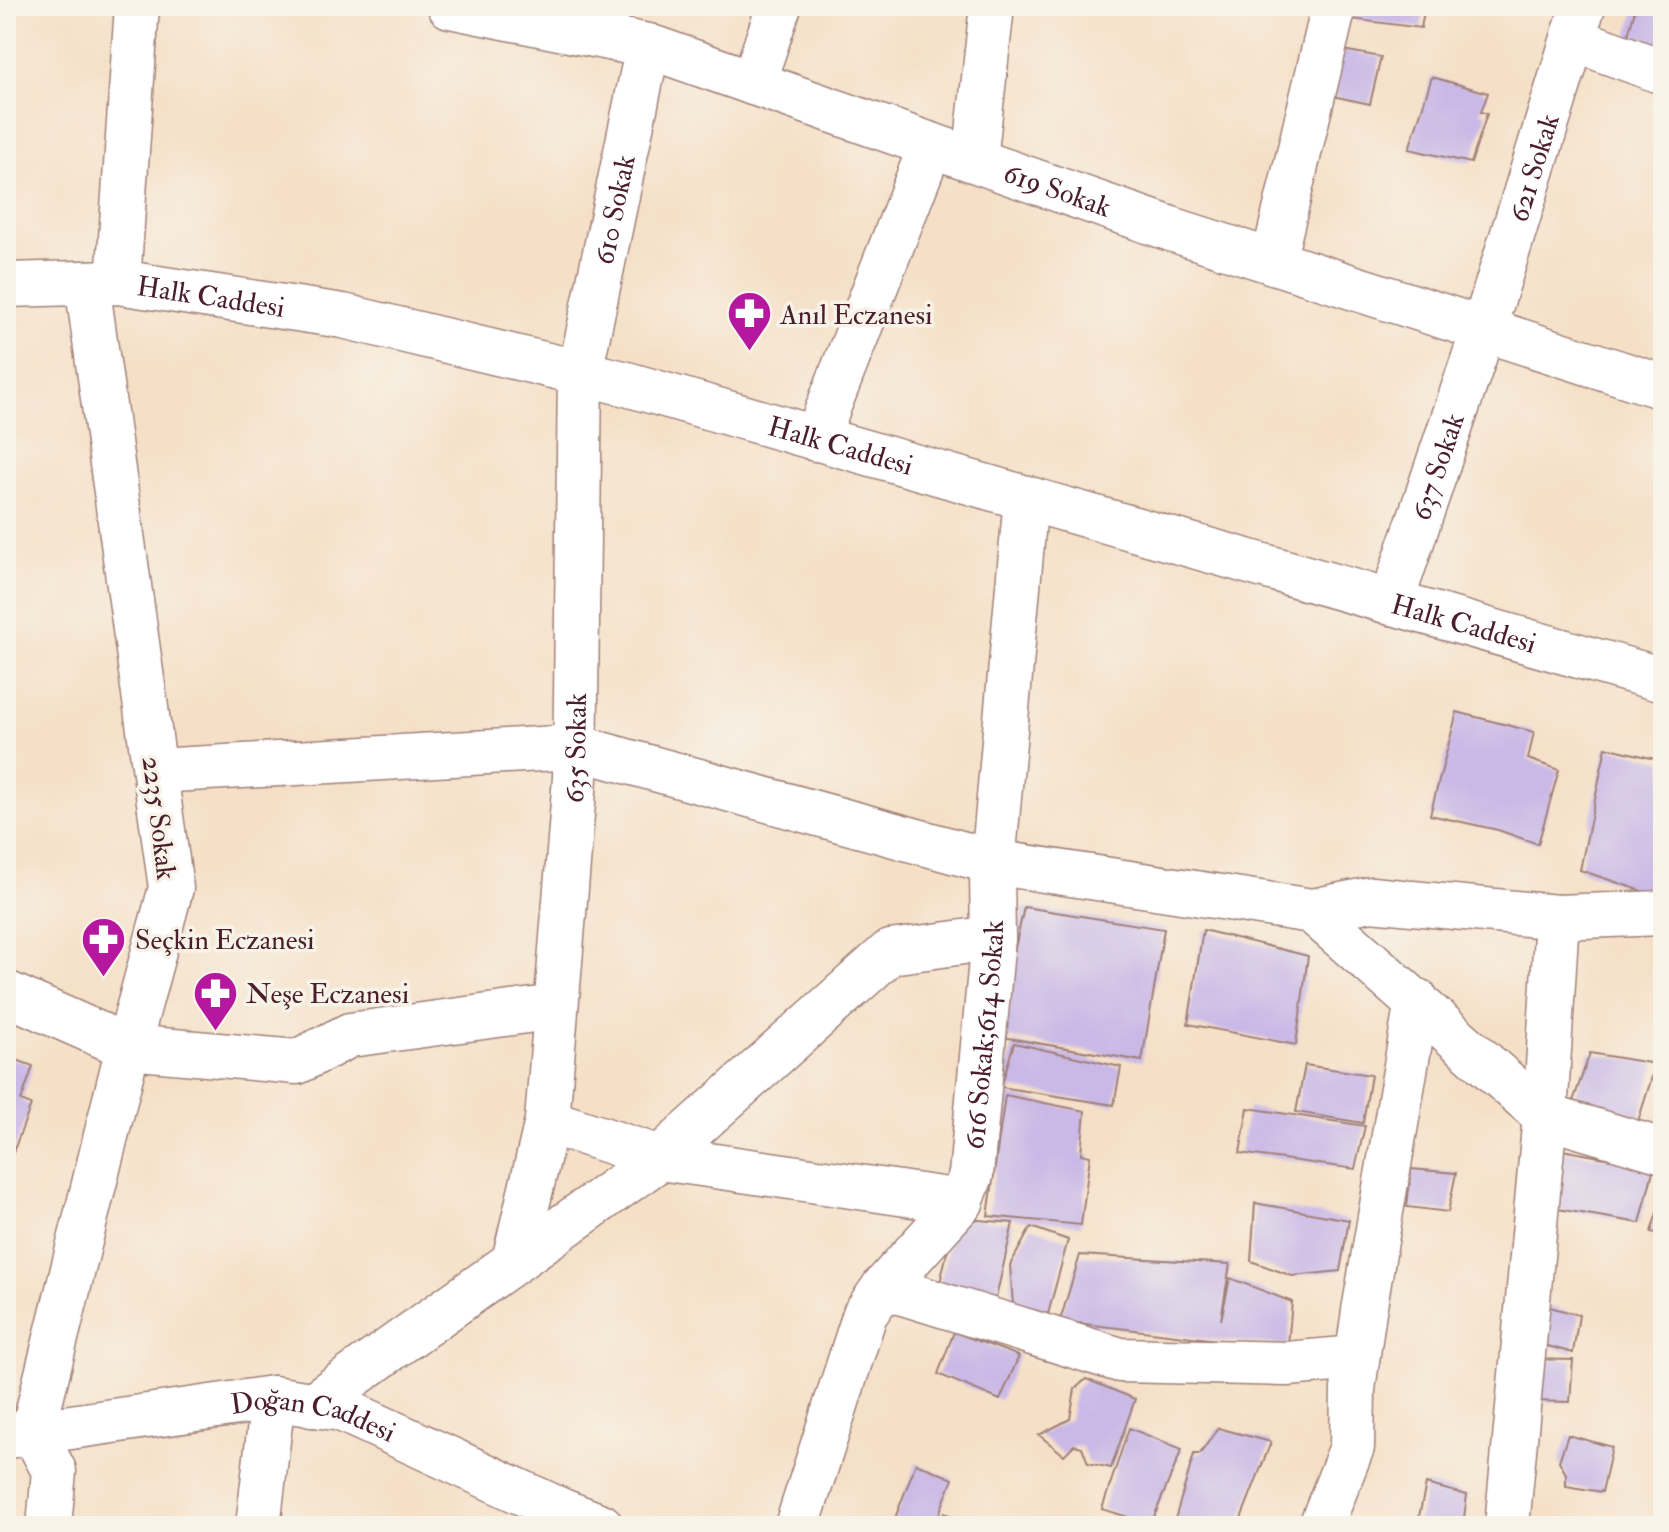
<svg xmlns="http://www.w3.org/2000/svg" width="1669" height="1532" font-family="'IM FELL Double Pica',serif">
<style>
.building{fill:#cab9e6}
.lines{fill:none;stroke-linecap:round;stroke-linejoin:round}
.minor-casing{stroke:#a08079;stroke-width:47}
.minor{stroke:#fff;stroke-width:44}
.labels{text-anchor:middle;stroke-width:7;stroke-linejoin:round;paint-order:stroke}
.street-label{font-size:28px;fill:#4a1f2b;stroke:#f7f3e8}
.poi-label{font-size:28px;fill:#4a1f2b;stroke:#f7f3e8;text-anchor:start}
</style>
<rect width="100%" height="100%" fill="#f7f3e8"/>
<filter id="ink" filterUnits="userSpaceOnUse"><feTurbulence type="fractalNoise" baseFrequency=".0125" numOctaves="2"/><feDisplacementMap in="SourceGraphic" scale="16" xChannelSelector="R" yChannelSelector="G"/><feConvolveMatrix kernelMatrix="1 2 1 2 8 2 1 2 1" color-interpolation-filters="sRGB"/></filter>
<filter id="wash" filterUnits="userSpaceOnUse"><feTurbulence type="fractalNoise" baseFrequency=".006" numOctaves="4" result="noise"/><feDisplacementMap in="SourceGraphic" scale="32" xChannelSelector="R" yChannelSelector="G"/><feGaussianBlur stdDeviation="1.8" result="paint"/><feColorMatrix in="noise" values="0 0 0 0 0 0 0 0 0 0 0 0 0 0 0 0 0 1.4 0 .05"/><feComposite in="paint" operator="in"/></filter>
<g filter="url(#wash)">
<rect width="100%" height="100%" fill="#f5e0c7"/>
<g id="blocks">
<path class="building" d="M 1345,6 L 1425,6 L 1421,28 L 1343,18 Z
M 1636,6 L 1663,6 L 1663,67 L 1623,54 Z
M 1343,50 L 1381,57 L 1370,104 L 1332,96 Z
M 1432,77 L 1488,93 L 1481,112 L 1487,114 L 1471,163 L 1409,149 Z
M 1457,712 L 1534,732 L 1528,759 L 1559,770 L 1538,844 L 1498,830 L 1430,815 Z
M 1606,747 L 1663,761 L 1663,898 L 1580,870 Z
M 1024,907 L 1164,929 L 1142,1061 L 996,1036 Z
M 1203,930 L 1308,956 L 1296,1045 L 1188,1024 Z
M 1014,1043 L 1121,1067 L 1114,1105 L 1001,1087 Z
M 1590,1053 L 1656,1064 L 1635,1131 L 1571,1107 Z
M 6,1056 L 33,1066 L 21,1101 L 31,1105 L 6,1171 Z
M 1305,1065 L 1371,1075 L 1363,1123 L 1296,1112 Z
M 1005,1095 L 1085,1111 L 1081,1154 L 1090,1156 L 1081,1225 L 988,1216 Z
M 1248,1108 L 1365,1126 L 1355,1169 L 1240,1153 Z
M 1562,1150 L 1654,1167 L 1640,1223 L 1557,1209 Z
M 1411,1169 L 1456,1173 L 1448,1212 L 1407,1207 Z
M 1662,1197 L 1663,1197 L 1663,1235 L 1651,1232 Z
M 1255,1203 L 1349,1220 L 1340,1271 L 1292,1276 L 1251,1261 Z
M 955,1218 L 1013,1223 L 996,1298 L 939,1287 Z
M 1031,1227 L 1068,1240 L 1048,1314 L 1013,1304 L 1010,1265 Z
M 1080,1255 L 1230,1264 L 1221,1320 L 1230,1278 L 1292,1302 L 1288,1345 L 1217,1340 L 1060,1321 Z
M 1539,1304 L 1579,1315 L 1573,1353 L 1533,1342 Z
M 954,1332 L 1019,1356 L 1000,1400 L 938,1374 Z
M 1533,1359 L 1573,1360 L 1570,1402 L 1530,1401 Z
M 1086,1379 L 1135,1399 L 1111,1468 L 1088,1463 L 1082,1447 L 1074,1445 L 1064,1455 L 1039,1435 L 1070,1419 L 1075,1389 Z
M 1129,1428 L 1182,1449 L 1151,1524 L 1102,1509 Z
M 1218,1428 L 1271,1442 L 1238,1526 L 1207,1519 L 1204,1526 L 1173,1526 L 1194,1454 L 1200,1454 Z
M 1568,1435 L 1612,1447 L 1602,1492 L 1566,1486 L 1566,1474 L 1559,1461 Z
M 916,1463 L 953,1479 L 934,1526 L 892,1526 Z
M 1426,1484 L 1467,1495 L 1463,1526 L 1417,1526 Z
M 944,1513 L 977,1526 L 941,1526 Z"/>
</g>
</g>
<g filter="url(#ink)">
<use href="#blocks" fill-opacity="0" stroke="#a08079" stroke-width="2"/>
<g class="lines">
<defs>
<g id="minor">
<path id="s1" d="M 450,6 L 648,46 L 1171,229 L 1663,387"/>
<path d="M 1573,39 L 1663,72"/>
<path d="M 753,83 L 779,6"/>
<path d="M 975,160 L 992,6"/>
<path d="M 1273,262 L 1334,6"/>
<path d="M 118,282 L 137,6"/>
<path id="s2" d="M 6,285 L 118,282 L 343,316 L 623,383 L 1663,680"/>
<path d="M 816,439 L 931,145"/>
<path id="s3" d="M 1391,603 L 1483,331 L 1583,6"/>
<path d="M 155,771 L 575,747 L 993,862 L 1312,911 L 1371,899 L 1557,917 L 1663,913"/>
<path d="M 1312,911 L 1545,1116 L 1663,1151"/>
<path d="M 6,993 L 128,1047 L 297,1062 L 350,1035 L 556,1007"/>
<path d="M 547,1121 L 660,1158 L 961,1202"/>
<path id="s4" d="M 514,1261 L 547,1121 L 575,778 L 580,373 L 648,46"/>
<path d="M 884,1287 L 1120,1360 L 1287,1364 L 1357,1358"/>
<path d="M 312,1405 L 660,1158 L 890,952 L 993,938"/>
<path id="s5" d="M 8,1436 L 273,1398 L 341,1409 L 562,1511 L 601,1526"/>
<path d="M 49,1526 L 54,1471 L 33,1431 L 128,1047 L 171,888 L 87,283"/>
<path d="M 258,1526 L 273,1398"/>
<path id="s6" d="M 797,1526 L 865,1314 L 884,1287 L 961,1202 L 971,1175 L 993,938 L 992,875 L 1026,498"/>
<path d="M 1321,1526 L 1352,1447 L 1353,1389 L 1364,1311 L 1417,1001"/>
<path d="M 1507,1526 L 1545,1116 L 1557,917"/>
</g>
</defs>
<use href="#minor" class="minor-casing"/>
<use href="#minor" class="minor"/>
</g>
</g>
<defs>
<symbol id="pharmacy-pin" viewBox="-11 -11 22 30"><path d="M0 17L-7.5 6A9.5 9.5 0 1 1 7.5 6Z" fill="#b5179e" stroke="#f7f3e8"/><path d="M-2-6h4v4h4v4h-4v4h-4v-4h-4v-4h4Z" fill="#fff"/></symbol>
</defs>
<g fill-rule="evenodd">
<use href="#pharmacy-pin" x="724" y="288" width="51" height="69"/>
<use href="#pharmacy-pin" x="78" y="914" width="51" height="69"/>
<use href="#pharmacy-pin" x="190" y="968" width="51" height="69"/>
</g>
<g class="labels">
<g class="street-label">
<text dy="10" stroke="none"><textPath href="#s3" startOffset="458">621 Sokak</textPath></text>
<text dy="10" stroke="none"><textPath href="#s1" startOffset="636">619 Sokak</textPath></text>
<text dy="10" stroke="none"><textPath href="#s4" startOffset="1060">610 Sokak</textPath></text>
<text dy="10" stroke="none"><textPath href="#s2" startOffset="206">Halk Caddesi</textPath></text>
<text dy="10" stroke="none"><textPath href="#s2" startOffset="854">Halk Caddesi</textPath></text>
<text dy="10" stroke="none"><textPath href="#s3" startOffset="144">637 Sokak</textPath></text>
<text dy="10" stroke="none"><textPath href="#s2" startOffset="1502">Halk Caddesi</textPath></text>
<text dy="10" stroke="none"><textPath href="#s4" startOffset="518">635 Sokak</textPath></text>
<text transform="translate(160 818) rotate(83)" y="10">2235 Sokak</text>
<text dy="10" stroke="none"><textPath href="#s6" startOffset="540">616 Sokak;614 Sokak</textPath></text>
<text dy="10" stroke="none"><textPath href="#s5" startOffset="310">Doğan Caddesi</textPath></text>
</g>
<g class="poi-label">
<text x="780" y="324">Anıl Eczanesi</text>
<text x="135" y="949">Seçkin Eczanesi</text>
<text x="246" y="1003">Neşe Eczanesi</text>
</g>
</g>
<rect width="1669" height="1532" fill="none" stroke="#f7f3e8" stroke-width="32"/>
</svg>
